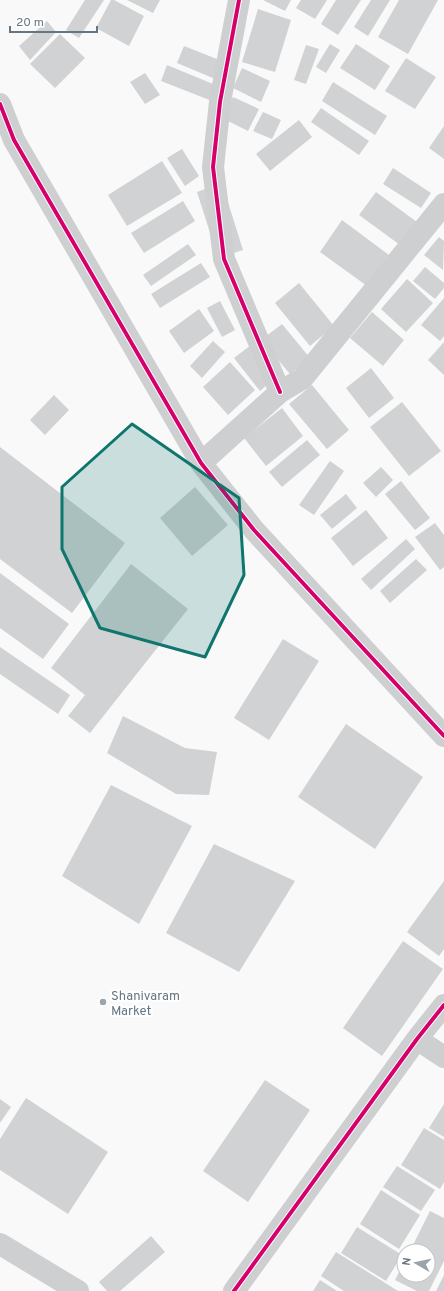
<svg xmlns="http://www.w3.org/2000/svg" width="444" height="1291" font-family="Overpass,sans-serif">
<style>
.building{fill:#d0d2d3}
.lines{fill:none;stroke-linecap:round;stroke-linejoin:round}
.minor{stroke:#cecfd0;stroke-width:22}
.tertiary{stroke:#cecfd0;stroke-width:22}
.cycleway-casing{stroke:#fff;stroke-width:6}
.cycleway{stroke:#d6006c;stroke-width:4}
.marked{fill:#0f766e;fill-opacity:0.2;stroke:#0f766e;stroke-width:3;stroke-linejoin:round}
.poi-dot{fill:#99a4ac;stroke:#fff;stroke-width:1.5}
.labels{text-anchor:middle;stroke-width:4;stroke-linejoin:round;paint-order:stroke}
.poi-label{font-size:13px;fill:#657683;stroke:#fff;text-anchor:start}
</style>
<rect width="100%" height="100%" fill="#f9f9f9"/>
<path class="building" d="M 85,0 L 104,0 L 79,38 L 66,30 Z
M 111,0 L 114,0 L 144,16 L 129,46 L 96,28 Z
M 127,0 L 160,0 L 153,13 Z
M 263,0 L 291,0 L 285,11 Z
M 301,0 L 327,0 L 315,19 L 296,8 Z
M 336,0 L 361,0 L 338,35 L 321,24 Z
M 371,0 L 390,0 L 368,36 L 354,27 Z
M 399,0 L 438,0 L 408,54 L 378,37 Z
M 258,9 L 291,20 L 275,72 L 242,62 Z
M 47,21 L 56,32 L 30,60 L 19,46 Z
M 60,34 L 85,58 L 55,88 L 30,64 Z
M 330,44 L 340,50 L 326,73 L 316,67 Z
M 356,44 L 390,66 L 375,90 L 340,68 Z
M 306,45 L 319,49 L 306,84 L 294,80 Z
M 184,46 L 227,63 L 220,81 L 177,63 Z
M 406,58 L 436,77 L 415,109 L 385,91 Z
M 167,65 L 218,86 L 212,101 L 161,81 Z
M 242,68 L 270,81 L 261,102 L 233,88 Z
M 145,73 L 160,95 L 145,104 L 130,82 Z
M 333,82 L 387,116 L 375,135 L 322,101 Z
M 233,97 L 259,109 L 248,131 L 222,118 Z
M 321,108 L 369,141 L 359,155 L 311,122 Z
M 263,112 L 281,120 L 272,139 L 253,131 Z
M 299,120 L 312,137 L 270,171 L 256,154 Z
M 444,126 L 444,159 L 429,148 Z
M 182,149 L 199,176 L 185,186 L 167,158 Z
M 162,161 L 182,193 L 127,226 L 108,195 Z
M 393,168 L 431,193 L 421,208 L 383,184 Z
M 222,183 L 243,250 L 218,258 L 197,192 Z
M 376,192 L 417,222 L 400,245 L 359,215 Z
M 183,201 L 195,221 L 144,253 L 131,233 Z
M 342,220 L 389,255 L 367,286 L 320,252 Z
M 439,237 L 444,241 L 443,270 L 424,255 Z
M 188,244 L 196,255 L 151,286 L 143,275 Z
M 201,263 L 210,277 L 160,308 L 151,294 Z
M 425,267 L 444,283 L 444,288 L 435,299 L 413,281 Z
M 407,279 L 433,303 L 406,332 L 381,309 Z
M 299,283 L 334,326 L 310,346 L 275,303 Z
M 444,298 L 444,336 L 440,341 L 421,325 Z
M 220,301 L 235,330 L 222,337 L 207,308 Z
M 199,309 L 214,331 L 184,353 L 169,331 Z
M 372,312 L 404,340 L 383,366 L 350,338 Z
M 282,324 L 310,358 L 290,374 L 261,340 Z
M 213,341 L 225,352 L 202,378 L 190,366 Z
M 444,342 L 444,375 L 428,360 Z
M 251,345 L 276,377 L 260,391 L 234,358 Z
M 230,362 L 255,390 L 228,415 L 203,387 Z
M 371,368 L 394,398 L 369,418 L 346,388 Z
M 312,385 L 349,430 L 327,449 L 289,404 Z
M 54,395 L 69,410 L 45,435 L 30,420 Z
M 402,402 L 441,451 L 409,476 L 370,427 Z
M 282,408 L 303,436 L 266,466 L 244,438 Z
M 307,440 L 320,455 L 282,487 L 269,472 Z
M 0,447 L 125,543 L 72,613 L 0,559 Z
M 330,461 L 344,471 L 314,515 L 299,505 Z
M 381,467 L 393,480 L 376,497 L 363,483 Z
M 401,481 L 430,518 L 415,530 L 385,494 Z
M 195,487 L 228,525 L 192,556 L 160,518 Z
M 346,494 L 357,508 L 332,529 L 320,515 Z
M 366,510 L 388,538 L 353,566 L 331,538 Z
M 435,523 L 444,535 L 444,567 L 440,570 L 415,537 Z
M 406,539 L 415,549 L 371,590 L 361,579 Z
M 416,559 L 427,570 L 390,603 L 380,591 Z
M 131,564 L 188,609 L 90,733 L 68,716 L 85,695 L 51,668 Z
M 0,573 L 69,624 L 43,659 L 0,628 Z
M 283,639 L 319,661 L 269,740 L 234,718 Z
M 0,647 L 70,695 L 58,714 L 0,674 Z
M 123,716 L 185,748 L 217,752 L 209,795 L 176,794 L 107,753 Z
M 346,724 L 423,777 L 375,849 L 298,797 Z
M 111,785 L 192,826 L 139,924 L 62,876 Z
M 214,844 L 295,881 L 239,972 L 166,933 Z
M 444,881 L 444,949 L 439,956 L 407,932 Z
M 403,941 L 443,969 L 382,1056 L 343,1028 Z
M 265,1080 L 310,1110 L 248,1202 L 203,1171 Z
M 26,1098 L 108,1152 L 68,1214 L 0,1170 L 0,1139 Z
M 0,1099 L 11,1107 L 0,1123 Z
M 444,1104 L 444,1137 L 429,1128 Z
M 424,1128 L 444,1140 L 444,1182 L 440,1189 L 401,1165 Z
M 397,1166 L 435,1190 L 421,1211 L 383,1187 Z
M 381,1190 L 420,1215 L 399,1249 L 360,1224 Z
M 430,1211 L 444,1218 L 444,1261 L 429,1291 L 417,1291 L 395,1280 L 404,1262 L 404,1275 L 428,1275 L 428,1251 L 410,1251 Z
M 357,1227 L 402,1255 L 386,1281 L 341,1253 Z
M 151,1236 L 165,1252 L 120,1291 L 107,1291 L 99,1282 Z
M 336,1252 L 398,1291 L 344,1291 L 321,1276 Z
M 444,1275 L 444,1291 L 436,1291 Z
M 320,1280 L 337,1291 L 313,1291 Z"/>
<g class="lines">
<path class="minor" d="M 239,0 L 220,102 L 213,167 L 224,259 L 280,392
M 0,104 L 14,140 L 201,463 L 254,530 L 444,736
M 201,463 L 280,392 L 302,379 L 444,204
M 417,1039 L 444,1057
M 234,1291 L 417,1039 L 444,1005"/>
<path class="tertiary" d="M 0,1244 L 78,1291"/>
<defs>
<path id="cycleway" d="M 239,0 L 220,102 L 213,167 L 224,259 L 280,392
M 0,104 L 14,140 L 201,463 L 254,530 L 444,736
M 234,1291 L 417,1039 L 444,1005"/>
</defs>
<use href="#cycleway" class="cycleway-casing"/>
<use href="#cycleway" class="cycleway"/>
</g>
<path class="marked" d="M 132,424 L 239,498 L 244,575 L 205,657 L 100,628 L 62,549 L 62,487 Z"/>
<circle class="poi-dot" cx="103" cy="1002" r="4"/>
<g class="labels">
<g class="poi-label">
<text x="111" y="1000">Shanivaram<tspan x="111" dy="15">Market</tspan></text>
</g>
</g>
<g transform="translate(416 1263) rotate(279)"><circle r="19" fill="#ffffff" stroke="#c1c8cd"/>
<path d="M0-3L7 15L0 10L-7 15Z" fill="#99a4ac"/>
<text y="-6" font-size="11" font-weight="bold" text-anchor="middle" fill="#657683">N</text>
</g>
<path d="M10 26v6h87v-6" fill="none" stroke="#657683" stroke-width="2"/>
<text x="16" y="26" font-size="12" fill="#657683" stroke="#ffffff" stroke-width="3" paint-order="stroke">20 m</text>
</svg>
